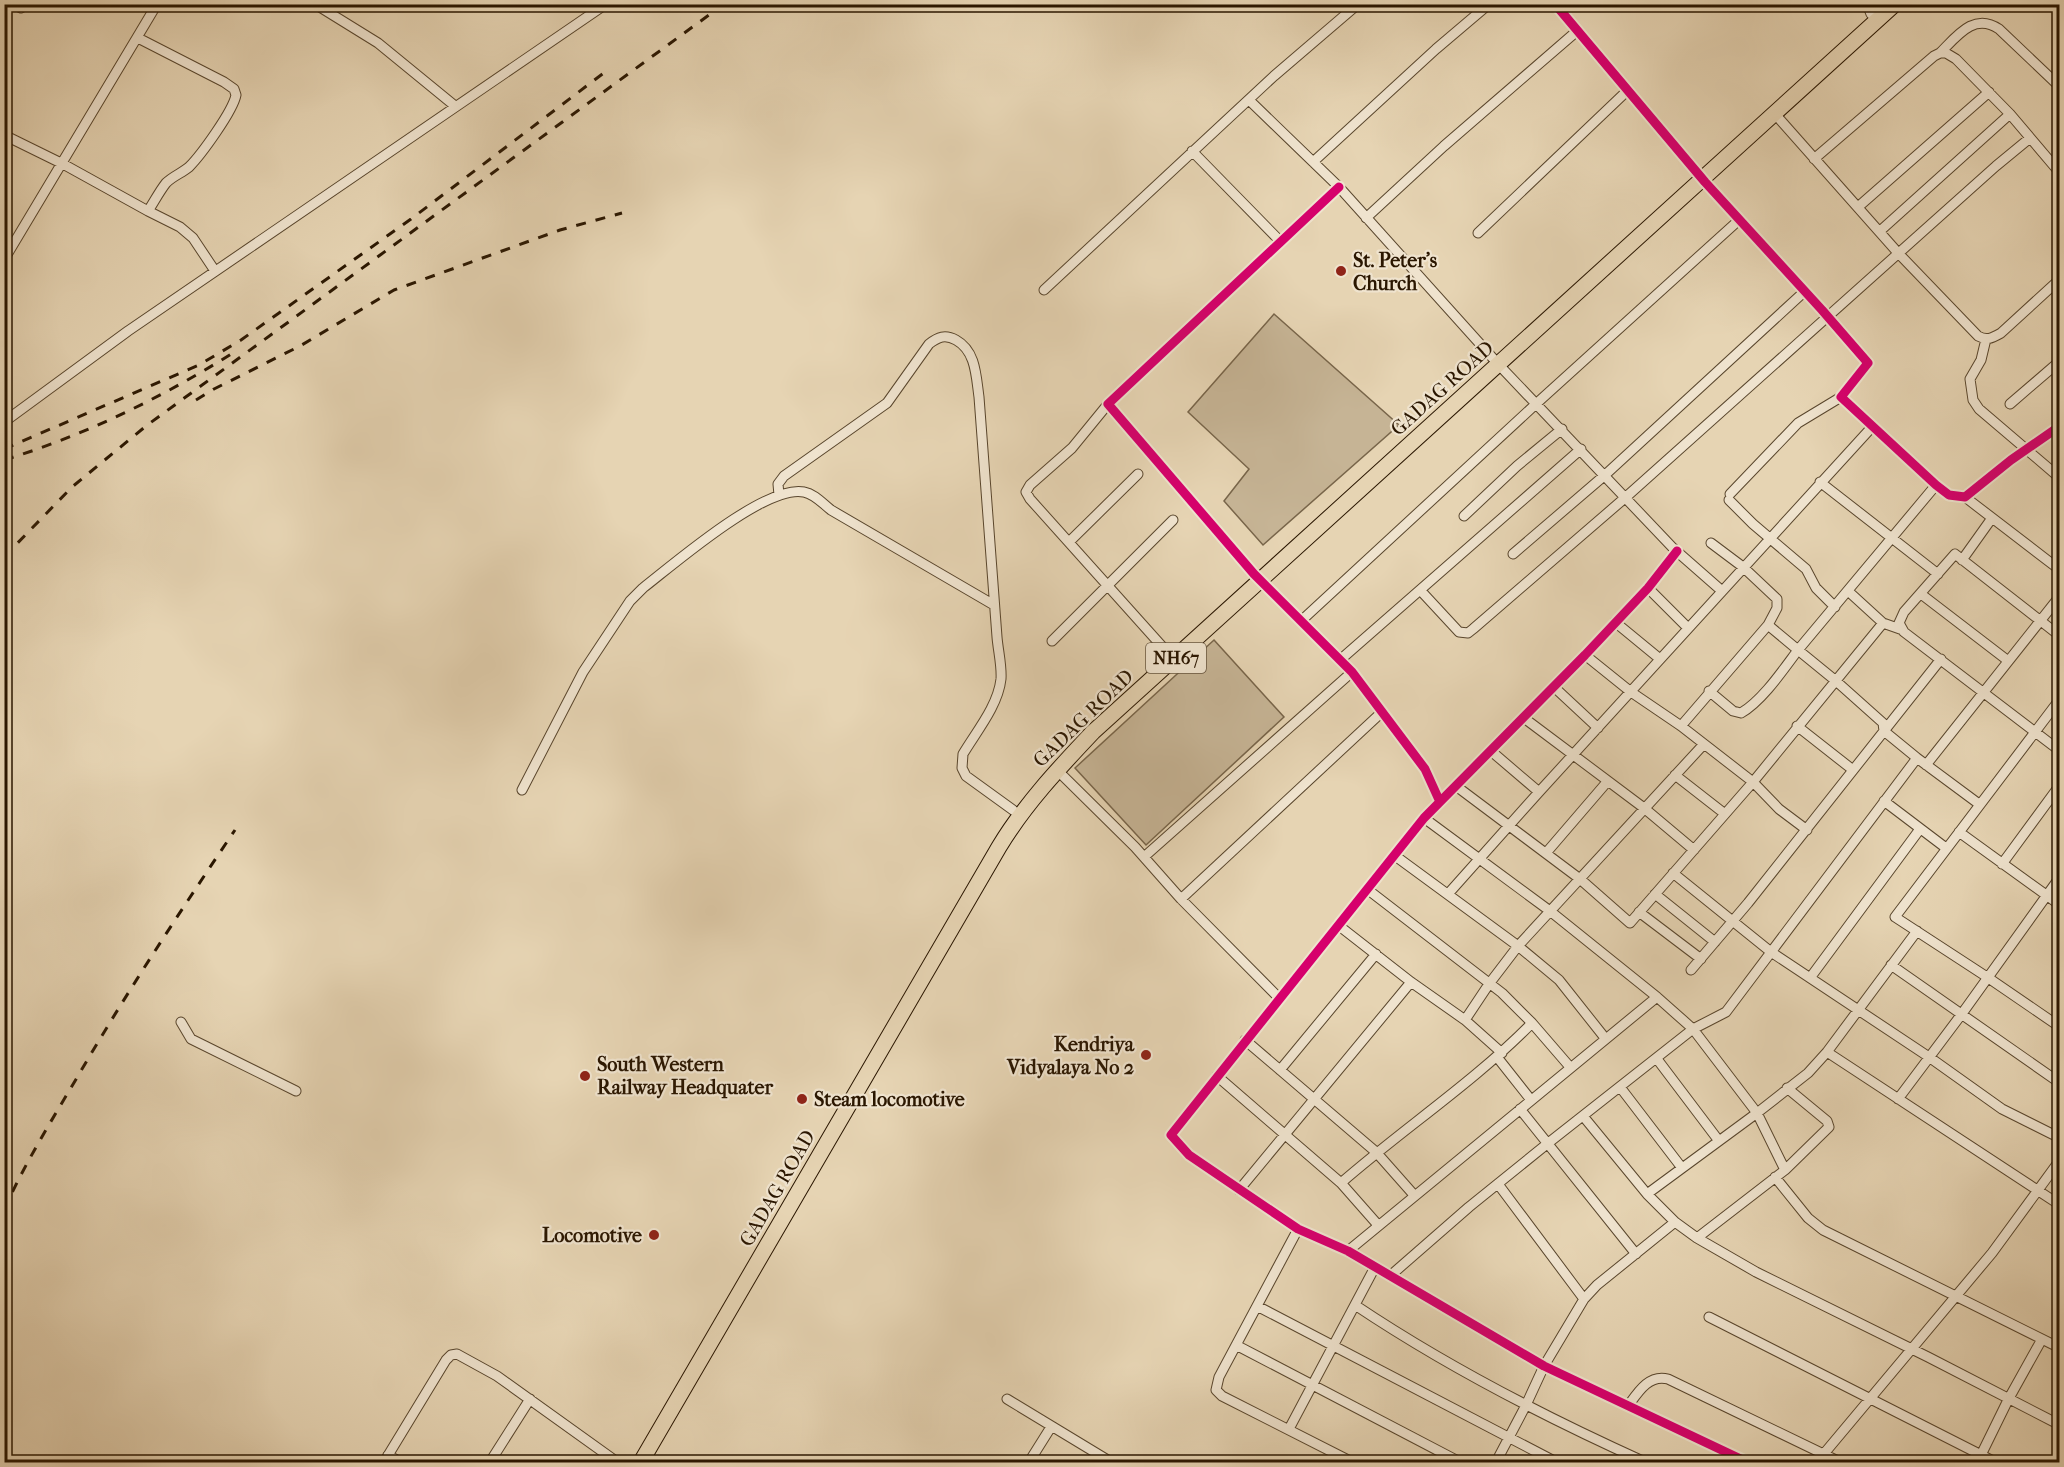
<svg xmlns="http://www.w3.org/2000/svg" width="2064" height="1467" font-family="'IM FELL French Canon',serif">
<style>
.green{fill:#c6b495;stroke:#78654a;stroke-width:1.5}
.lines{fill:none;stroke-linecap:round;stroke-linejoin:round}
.minor-casing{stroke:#59462d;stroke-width:11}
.trunk-casing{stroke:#2a1600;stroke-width:17}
.minor{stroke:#efe3ce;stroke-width:9}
.trunk{stroke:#e6d4b3;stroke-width:15}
.rail{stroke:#2a1600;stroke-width:3;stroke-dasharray:10 10;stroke-linecap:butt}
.cycleway-casing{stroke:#efe3ce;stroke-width:13}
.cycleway{stroke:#d6006c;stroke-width:9}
.poi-dot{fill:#8f2418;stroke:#efe3ce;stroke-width:2}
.labels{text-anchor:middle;stroke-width:4.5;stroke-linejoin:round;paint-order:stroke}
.shield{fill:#efe3ce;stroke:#65543e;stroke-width:1.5}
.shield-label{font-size:18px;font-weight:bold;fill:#2a1600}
.poi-label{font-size:20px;font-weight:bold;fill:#2a1600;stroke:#efe3ce;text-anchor:start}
.street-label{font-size:20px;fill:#2a1600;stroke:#efe3ce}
</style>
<rect width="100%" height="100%" fill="#e6d4b3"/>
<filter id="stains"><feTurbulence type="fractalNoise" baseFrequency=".00333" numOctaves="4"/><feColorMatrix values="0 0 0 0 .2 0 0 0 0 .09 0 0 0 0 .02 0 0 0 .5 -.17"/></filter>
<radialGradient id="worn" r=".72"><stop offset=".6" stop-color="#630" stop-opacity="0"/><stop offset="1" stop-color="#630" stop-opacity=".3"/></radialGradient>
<path class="green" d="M 1274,314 L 1399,425 L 1263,545 L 1224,501 L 1249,469 L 1188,412 Z
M 1214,640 L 1284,717 L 1146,845 L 1075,768 Z"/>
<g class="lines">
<defs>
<path id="minor" d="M 13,4 L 21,8
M 315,4 L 378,43 L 455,106
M 1555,4 L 1705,182 L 1822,310 L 1868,363 L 1841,397 L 1936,485 L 1949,495 L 1965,497 L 2011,460 L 2060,426
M 1867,4 L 1871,14
M 138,38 L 224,82 L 234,89 L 236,95 C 233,111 201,155 189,167 C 182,173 173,176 166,183 C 159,192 154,202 148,211
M 1940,53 C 1957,36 1974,12 1999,29 L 2060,87
M 1249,100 L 1339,187 L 1499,365 L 1673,548 L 1722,591
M 1775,114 L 1899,254 L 1978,336 C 1987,341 1992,338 2001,333 L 2060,279
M 4,135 L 63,164 L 148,211 L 180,227 L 193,238 L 215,271
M 1192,151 L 1281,242
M 1814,159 L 1934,56 L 1940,53 L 1946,53 L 1956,59 L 2010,114 L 2060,173
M 1313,162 L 1436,49 L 1489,4
M 1339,187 L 1108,404 L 1254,574 L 1352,672 L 1425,769 L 1440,802
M 1858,207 L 1989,92
M 1366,218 L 1444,146 L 1577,31
M 1880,231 L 2010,114
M 1478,233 L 1628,90
M 5,258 L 157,4
M 1044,290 L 1274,76 L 1358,4
M 1986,339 L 1981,360 L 1970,379 L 1973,400 L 1979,409 L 2060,478
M 1108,404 L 1072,448 L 1030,485 L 1026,492 L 1030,499 L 1168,653
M 2010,404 L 2060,361
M 4,422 L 128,331 L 606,4
M 1820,482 L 1938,574
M 1730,494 L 1798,423 L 1841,397
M 779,495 L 778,484 L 784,476 L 887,403 L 929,344 C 938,337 945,334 956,340 C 976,351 976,376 979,397 L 997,637 C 998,650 1002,666 1001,679 C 998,706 976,732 963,754 L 962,768 L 966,776 L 1013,810
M 1965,497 L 2060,570
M 1729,500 L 1753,524 L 1806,569 L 1816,588 L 1835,607
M 1464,516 L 1517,466 L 1562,429
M 1069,542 L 1138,474
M 1711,543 L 1743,567 L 1777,599 L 1777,608 L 1768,625
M 1677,551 L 1648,588 L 1585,655 L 1424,818 L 1171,1135 L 1189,1155 L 1298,1229 L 1348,1251 L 1544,1366 L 1747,1462
M 1513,554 L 1605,475 L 1805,291
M 1962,560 L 1992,518
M 1648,588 L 1688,628
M 1421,591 L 1459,632 L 1468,633 L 1473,629 L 1626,497 L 1996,166 L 2030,138
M 1848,591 L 1883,623 L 1900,629
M 1921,594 L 2007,660
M 1301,621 L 1537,403 L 1739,220
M 1615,622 L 1660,659
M 2060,636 L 1955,554 L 1904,612 L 1899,623 L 1904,632 L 2060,751
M 1052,641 L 1173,520
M 1585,655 L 1631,692 L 1681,726 L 1753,782 L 1779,809 L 1807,830
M 1340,660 L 1581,449
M 1554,687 L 1598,728
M 1709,691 L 1733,711 L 1741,713 C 1762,701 1783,670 1798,650 L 1836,681 L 1883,723 L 1884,731 L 1917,758 L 1979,804
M 2060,699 L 1895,917 L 1987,977 L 2060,1027
M 1524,718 L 1644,808 L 1694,850
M 1681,726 L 1768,625 L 1798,650 L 1936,485
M 1797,726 L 1853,770
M 1491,751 L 1539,792
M 1926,765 L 2060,596
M 1057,770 L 1135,847 L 1181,899 L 1279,998
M 1675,775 L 1725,814
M 1456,786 L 1580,879 L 1630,923 L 1753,782 L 1883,623
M 522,790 L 583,672 L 630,601 L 643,588 C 674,564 766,484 804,492 C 815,494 823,504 831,510 L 994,605
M 1884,801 L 1946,848
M 1959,832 L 2060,905
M 1546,853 L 1607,782
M 1394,855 L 1518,946 L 1559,980 L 1605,1038
M 1144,857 L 1352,672
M 2002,864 L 2060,785
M 1673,873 L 1771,952 L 1929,1057 L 2002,1109 L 2060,1138
M 1367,889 L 1502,993 L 1532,1023
M 1448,894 L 1539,792 L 1872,427
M 1655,894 L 1715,942
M 1181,899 L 1382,712
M 1639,912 L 1701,959
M 1338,925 L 1411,982 L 1465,1020 L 1502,1053
M 1891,965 L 2060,1083
M 1691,970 L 1748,903 L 1941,659
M 1810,978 L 1920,829
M 1657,997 L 1693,1029 L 1757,1113 L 1785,1170
M 1465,1020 L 1489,984 L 1518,946 L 1704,744
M 181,1022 L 191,1039 L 296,1091
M 1245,1040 L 1376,1152 L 1414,1195
M 1827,1052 L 2060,1205
M 1497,1057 L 1531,1100
M 1657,1059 L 1719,1141
M 1280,1070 L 1376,954
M 1217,1076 L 1341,1183 L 1378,1225
M 1620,1087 L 1682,1168
M 1898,1099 L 1961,1015 L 2060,877
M 1520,1109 L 1636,1254
M 1583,1116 L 1647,1194 L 1675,1222 L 1697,1238 L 1756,1272 L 1928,1357 L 2060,1425
M 1775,1177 L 1808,1218 L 1823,1230 L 2060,1348
M 1341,1183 C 1404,1128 1474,1082 1532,1023 L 1570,1067
M 1498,1184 L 1584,1299
M 1239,1190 L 1411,982
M 1647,1194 L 1757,1113 L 1808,1073 L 1827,1052 L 1917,931
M 1298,1229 L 1219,1377 L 1216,1390 L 1222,1396 L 1352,1462
M 1697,1238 L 1785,1170 L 1829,1127 L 1827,1121 L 1787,1088
M 1348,1251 L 1657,997 L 1550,911 L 1424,818
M 1390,1276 L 1469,1207 L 1547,1144 L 1693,1029 L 1726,1012 L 1917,758
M 1355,1305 C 1446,1366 1545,1417 1645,1462
M 1257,1306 L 1556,1462
M 1709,1317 L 1995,1462
M 1236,1345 L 1460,1462
M 1007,1399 L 1111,1462
M 1628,1406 C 1638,1392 1649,1374 1668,1379 L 1840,1462
M 1289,1429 L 1375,1267
M 388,1455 L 400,1462
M 1981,1455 L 2008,1400 L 2042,1339
M 384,1462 L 446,1360 L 451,1355 L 457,1354 L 497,1376 L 617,1462
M 490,1462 L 530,1399
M 1029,1462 L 1051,1427
M 1496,1462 L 1526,1405 L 1544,1366 L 1584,1299 L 1597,1285 L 1675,1222
M 1817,1462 L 1992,1253 L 2060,1160"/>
<path id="trunk" d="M 641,1462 L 999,847 C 1025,804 1059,768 1093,732 L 1895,4"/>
</defs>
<use href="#minor" class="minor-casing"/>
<use href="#trunk" class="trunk-casing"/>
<use href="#minor" class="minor"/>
<use href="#trunk" class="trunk"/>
<path class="rail" d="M 196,400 L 214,389 L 300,346 L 394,290 L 560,230 L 622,213
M 4,449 L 199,365 L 241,340 L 411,219 L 609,69
M 4,460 C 86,435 165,396 236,351
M 4,557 L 72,487 L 146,426 L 724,4
M 4,1210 C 24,1165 50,1123 75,1081 C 125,995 179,913 235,830"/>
<defs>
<path id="cycleway" d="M 1555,4 L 1705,182 L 1822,310 L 1868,363 L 1841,397 L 1936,485 L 1949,495 L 1965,497 L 2011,460 L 2060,426
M 1339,187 L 1108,404 L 1254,574 L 1352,672 L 1425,769 L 1440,802
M 1677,551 L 1648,588 L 1585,655 L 1424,818 L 1171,1135 L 1189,1155 L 1298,1229 L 1348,1251 L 1544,1366 L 1747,1462"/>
</defs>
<use href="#cycleway" class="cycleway-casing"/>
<use href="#cycleway" class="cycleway"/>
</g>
<g class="poi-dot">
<circle cx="1341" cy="271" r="6"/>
<circle cx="1146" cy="1055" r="6"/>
<circle cx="585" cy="1076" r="6"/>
<circle cx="802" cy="1099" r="6"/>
<circle cx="654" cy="1235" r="6"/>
</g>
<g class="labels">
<rect class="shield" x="1146" y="643" width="60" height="30" rx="4.5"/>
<g class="shield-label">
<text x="1176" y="664">NH67</text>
</g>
<g class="poi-label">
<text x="1353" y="267">St. Peter's<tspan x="1353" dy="23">Church</tspan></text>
<text x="1134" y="1051" text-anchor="end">Kendriya<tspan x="1134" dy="23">Vidyalaya No 2</tspan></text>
<text x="597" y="1071">South Western<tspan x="597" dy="23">Railway Headquater</tspan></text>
<text x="814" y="1106">Steam locomotive</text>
<text x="642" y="1242" text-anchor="end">Locomotive</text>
</g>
<g class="street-label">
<text transform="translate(1442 388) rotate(-42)" y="7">GADAG ROAD</text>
<text transform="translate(1083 718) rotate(-44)" y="7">GADAG ROAD</text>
<text transform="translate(777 1188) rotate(-60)" y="7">GADAG ROAD</text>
</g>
</g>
<rect width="2064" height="1467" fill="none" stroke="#e6d4b3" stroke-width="24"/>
<rect x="6" y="6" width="2052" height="1455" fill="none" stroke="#2a1600" stroke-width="3"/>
<rect x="12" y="12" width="2040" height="1443" fill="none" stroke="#2a1600" stroke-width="1.5"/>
<rect width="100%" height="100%" filter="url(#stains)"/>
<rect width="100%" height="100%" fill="url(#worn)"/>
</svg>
